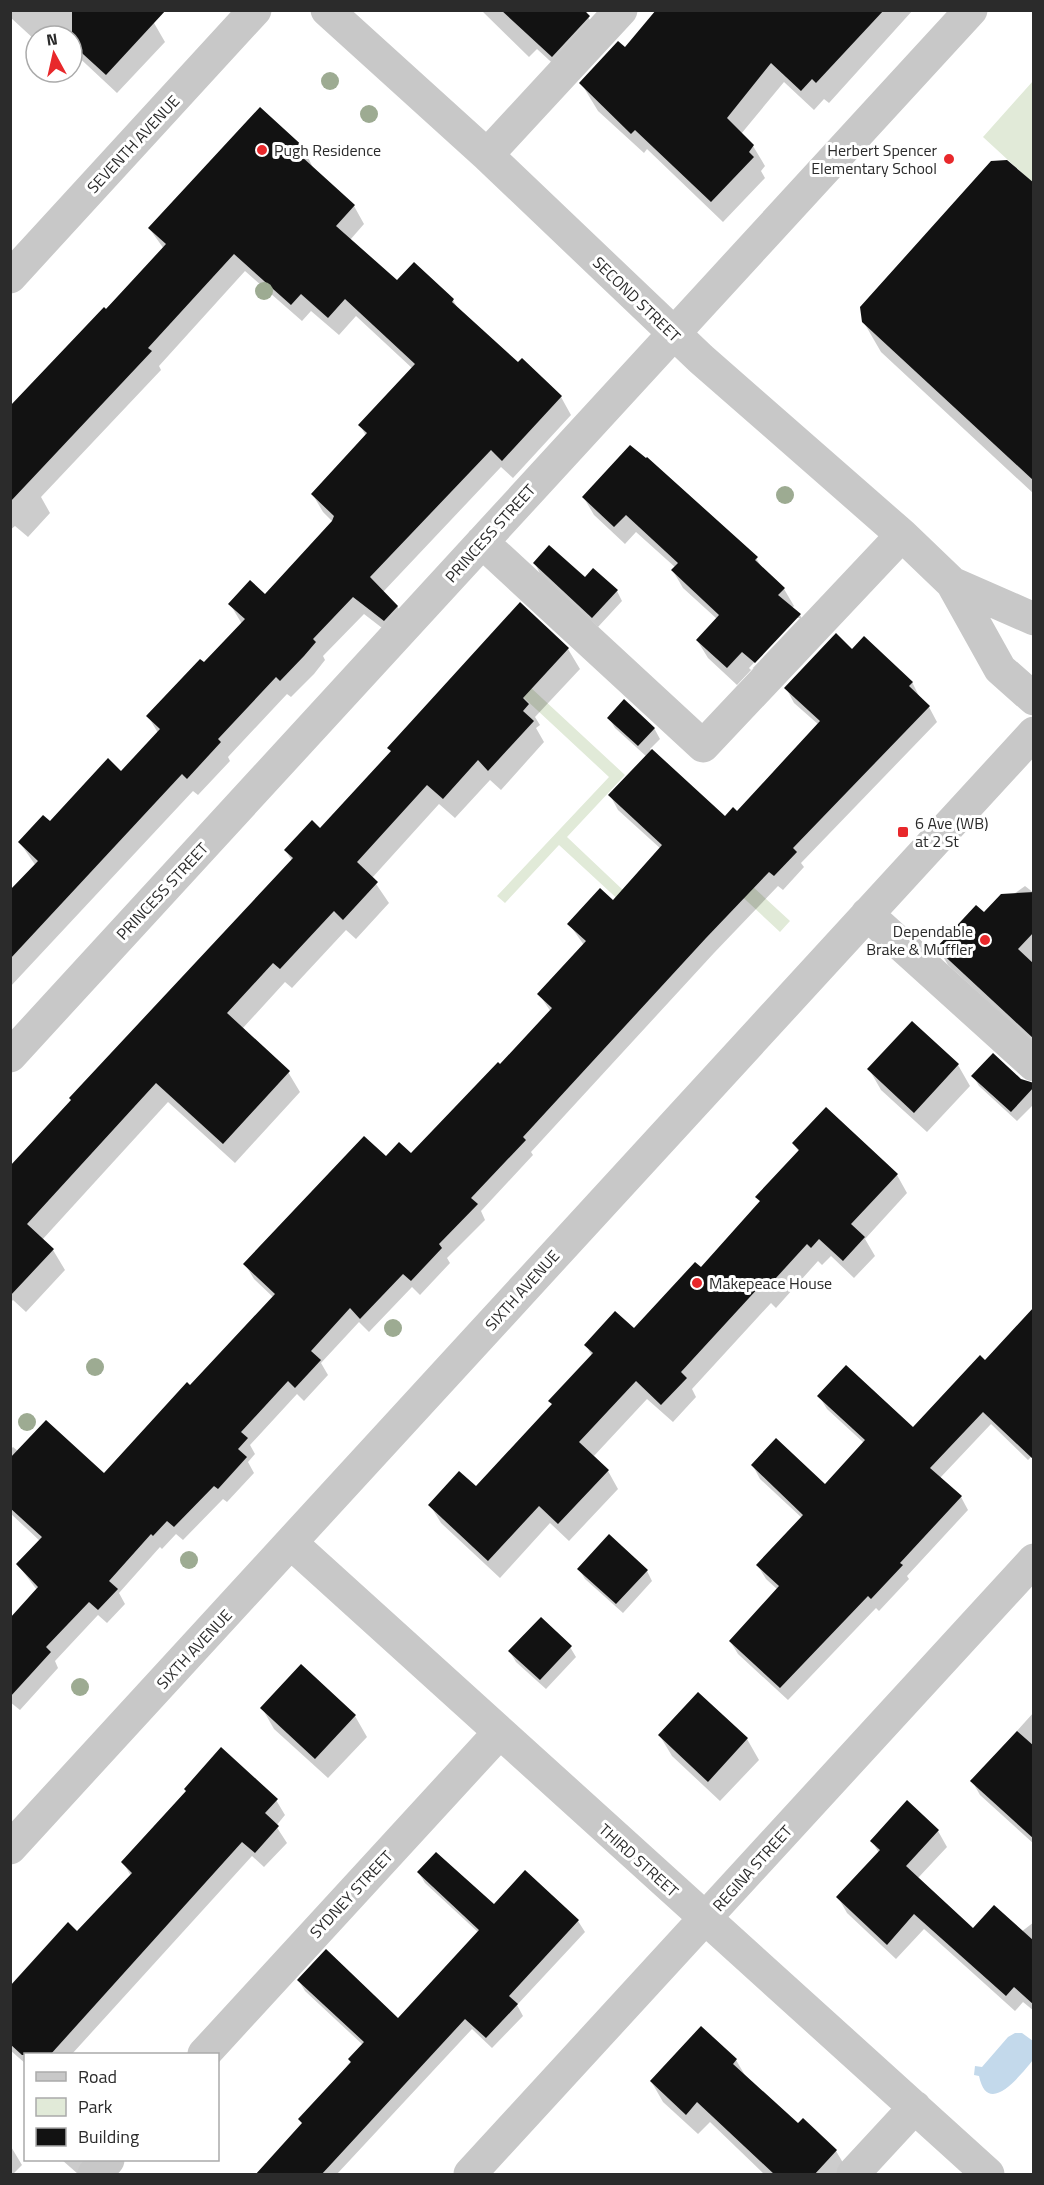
<svg xmlns="http://www.w3.org/2000/svg" width="1044" height="2185" font-family="'Titillium Web',sans-serif">
<style>
.green{fill:#e1ead8}
.water{fill:#c3d9eb}
.shadow{fill:#0003;fill-rule:evenodd}
.building{fill:#121212}
.lines{fill:none;stroke-linecap:round;stroke-linejoin:round}
.minor{stroke:#c8c8c8;stroke-width:33}
.tree{fill:#9dab92}
.poi-dot{fill:#e8282b;stroke:#fff;stroke-width:2}
.labels{text-anchor:middle;stroke-width:6;stroke-linejoin:round;paint-order:stroke}
.street-label{font-size:16px;fill:#2b2b2b;stroke:#fff}
.poi-label{font-size:16px;fill:#2b2b2b;stroke:#fff;text-anchor:start}
</style>
<rect width="100%" height="100%" fill="#fff"/>
<path class="green" d="M 1033,81 L 1033,183 L 983,137 Z
M 516,674 L 625,775 L 567,837 L 643,909 L 636,916 L 559,845 L 505,903 L 497,896 L 609,777 L 507,682 Z
M 713,850 L 790,921 L 780,932 L 703,860 Z"/>
<path class="water" d="M 1015,2033 L 1022,2033 L 1033,2041 L 1033,2060 C 1022,2073 988,2119 979,2076 L 974,2075 L 975,2066 L 982,2067 L 1008,2037 Z"/>
<path class="shadow" d="M 10,10 L 141,10 L 154,23 L 165,42 L 117,93 L 72,51 L 72,36 L 56,36 L 47,27 L 35,40 L 10,17 Z
M 481,10 L 589,10 L 586,14 L 597,31 L 561,71 L 537,49 L 529,57 Z
M 786,10 L 913,10 L 829,103 L 824,99 L 814,110 L 784,82 L 741,134 L 753,146 L 765,166 L 761,171 L 765,178 L 723,222 L 647,149 L 644,153 L 598,111 L 581,83 L 625,50 Z
M 305,151 L 314,170 L 354,206 L 364,224 L 350,240 L 397,282 L 453,300 L 460,312 L 518,364 L 561,397 L 571,415 L 513,478 L 501,467 L 383,592 L 397,606 L 408,624 L 395,638 L 364,614 L 323,656 L 325,660 L 314,674 L 291,697 L 287,694 L 228,757 L 230,761 L 198,795 L 193,791 L 10,987 L 10,892 L 36,866 L 20,843 L 121,773 L 158,733 L 148,716 L 204,664 L 242,624 L 230,604 L 265,596 L 333,522 L 323,512 L 313,495 L 366,436 L 360,425 L 413,369 L 356,316 L 339,335 L 311,311 L 302,321 L 245,271 L 159,366 L 161,370 L 41,497 L 50,513 L 28,537 L 15,526 L 10,530 L 10,408 L 164,249 L 149,228 Z
M 1034,185 L 1034,494 L 881,352 L 863,321 Z
M 584,498 L 756,558 L 763,569 L 784,589 L 794,606 L 792,608 L 800,615 L 810,633 L 766,680 L 753,668 L 737,685 L 708,658 L 697,640 L 717,619 L 683,588 L 673,571 L 676,568 L 636,532 L 625,544 L 594,515 ZM 796,618 L 800,618 L 751,670 L 749,668 Z
M 535,563 L 617,591 L 622,601 L 598,627 L 540,574 Z
M 568,649 L 580,669 L 535,717 L 540,725 L 536,728 L 544,742 L 501,790 L 490,780 L 455,818 L 439,804 L 372,878 L 389,903 L 356,939 L 346,930 L 292,988 L 285,982 L 242,1029 L 288,1072 L 300,1092 L 235,1163 L 168,1102 L 42,1240 L 53,1250 L 65,1270 L 26,1312 L 13,1300 L 10,1303 L 10,1167 L 292,861 L 286,851 L 320,830 L 392,752 L 389,748 Z
M 852,651 L 912,682 L 920,698 L 929,707 L 937,722 L 801,863 L 804,867 L 783,890 L 778,886 L 714,953 L 531,1152 L 533,1155 L 481,1211 L 485,1220 L 447,1258 L 450,1263 L 420,1295 L 412,1287 L 369,1332 L 359,1322 L 321,1363 L 328,1375 L 304,1401 L 297,1394 L 250,1445 L 255,1454 L 248,1462 L 254,1473 L 227,1502 L 223,1499 L 183,1540 L 176,1534 L 162,1549 L 160,1547 L 119,1593 L 125,1604 L 107,1623 L 98,1615 L 55,1661 L 58,1668 L 20,1710 L 10,1702 L 10,1621 L 37,1590 L 18,1565 L 40,1541 L 10,1513 L 10,1450 L 13,1447 L 19,1452 L 104,1475 L 274,1298 L 254,1279 L 245,1264 L 386,1158 L 411,1155 L 500,1066 L 551,1012 L 539,994 L 584,945 L 569,924 L 613,902 L 661,849 L 618,810 L 610,795 L 647,757 L 615,728 L 609,718 L 654,728 L 660,739 L 650,749 L 725,818 L 737,813 L 819,725 L 794,703 L 786,688 Z
M 1025,886 L 1034,893 L 1034,1044 L 948,965 L 938,948 Z
M 958,1065 L 970,1086 L 927,1132 L 881,1090 L 869,1069 Z
M 973,1076 L 1034,1084 L 1034,1104 L 1017,1121 L 979,1086 Z
M 794,1144 L 897,1175 L 907,1193 L 865,1239 L 875,1256 L 854,1278 L 831,1256 L 822,1265 L 818,1261 L 776,1308 L 771,1303 L 692,1389 L 696,1397 L 673,1422 L 647,1399 L 593,1457 L 608,1471 L 618,1489 L 569,1541 L 550,1523 L 500,1578 L 441,1523 L 430,1505 L 476,1489 L 553,1405 L 550,1401 L 592,1356 L 586,1345 L 634,1331 L 701,1270 L 761,1203 L 757,1197 L 799,1152 Z
M 980,1357 L 1034,1454 L 1028,1460 L 991,1424 L 940,1478 L 961,1497 L 968,1510 L 907,1576 L 909,1579 L 879,1611 L 876,1608 L 788,1700 L 738,1654 L 730,1641 L 778,1590 L 766,1579 L 758,1566 L 802,1518 L 760,1479 L 753,1466 L 825,1486 L 864,1443 L 827,1409 L 819,1396 L 913,1429 Z
M 579,1569 L 647,1571 L 652,1581 L 623,1613 L 585,1579 Z
M 570,1647 L 576,1657 L 546,1689 L 516,1662 L 510,1652 Z
M 262,1708 L 355,1716 L 367,1737 L 328,1778 L 274,1729 Z
M 1034,1712 L 1034,1844 L 980,1795 L 972,1781 Z
M 660,1736 L 747,1739 L 759,1760 L 720,1801 L 672,1756 Z
M 276,1800 L 285,1815 L 276,1826 L 287,1843 L 264,1867 L 252,1856 L 72,2054 L 26,2054 L 26,2064 L 10,2050 L 10,1988 L 78,1933 L 131,1876 L 123,1862 Z
M 907,1803 L 938,1831 L 947,1847 L 918,1878 L 973,1930 L 1021,1932 L 1034,1922 L 1034,2011 L 1023,2002 L 1015,2011 L 924,1929 L 896,1959 L 847,1913 L 838,1897 L 879,1853 L 872,1841 Z
M 525,1872 L 578,1921 L 585,1932 L 517,2005 L 523,2016 L 492,2048 L 472,2029 L 337,2174 L 257,2174 L 303,2124 L 363,2045 L 305,1991 L 299,1981 L 398,2021 L 479,1933 L 425,1883 L 419,1873 L 494,1906 Z
M 736,2060 L 746,2077 L 798,2126 L 836,2151 L 848,2171 L 845,2174 L 764,2174 L 710,2122 L 698,2134 L 663,2102 L 651,2081 Z
M 10,2145 L 22,2165 L 13,2174 L 10,2174 Z
M 62,2160 L 91,2160 L 78,2174 Z"/>
<path class="building" d="M 72,10 L 166,10 L 106,75 L 72,44 Z
M 501,10 L 584,10 L 590,16 L 552,57 Z
M 656,10 L 884,10 L 816,83 L 812,79 L 801,91 L 771,63 L 727,118 L 754,145 L 749,152 L 754,157 L 711,202 L 635,130 L 631,134 L 579,83 L 618,41 L 625,47 Z
M 260,107 L 307,150 L 301,156 L 355,205 L 336,226 L 397,280 L 414,262 L 454,299 L 452,302 L 518,362 L 522,358 L 562,396 L 502,461 L 491,450 L 370,577 L 398,606 L 384,621 L 353,597 L 313,639 L 316,642 L 304,656 L 280,681 L 276,677 L 218,739 L 221,742 L 187,779 L 182,774 L 10,959 L 10,890 L 38,861 L 18,842 L 43,815 L 50,821 L 108,758 L 121,771 L 160,729 L 146,716 L 200,659 L 204,662 L 245,619 L 228,604 L 250,580 L 265,594 L 332,521 L 334,516 L 311,494 L 367,433 L 358,425 L 415,364 L 345,299 L 328,318 L 301,294 L 291,305 L 234,254 L 148,348 L 152,351 L 10,502 L 10,406 L 104,307 L 106,309 L 166,244 L 148,228 Z
M 1007,160 L 1034,183 L 1034,481 L 862,322 L 860,307 L 991,161 Z
M 630,445 L 646,458 L 647,457 L 758,557 L 755,560 L 785,588 L 778,595 L 801,614 L 755,663 L 742,652 L 727,668 L 696,640 L 719,615 L 671,570 L 678,563 L 626,515 L 614,527 L 582,497 Z
M 549,545 L 585,577 L 593,568 L 618,590 L 592,618 L 533,563 Z
M 520,602 L 569,648 L 523,698 L 529,704 L 523,711 L 534,721 L 488,771 L 478,760 L 443,799 L 427,785 L 357,862 L 378,882 L 343,920 L 334,911 L 280,969 L 273,963 L 227,1013 L 290,1071 L 223,1144 L 156,1083 L 27,1224 L 54,1249 L 10,1296 L 10,1166 L 71,1100 L 69,1098 L 293,858 L 284,850 L 312,820 L 320,828 L 391,751 L 387,748 Z
M 836,633 L 852,649 L 864,636 L 913,682 L 909,686 L 930,706 L 793,848 L 797,852 L 774,876 L 769,872 L 706,938 L 523,1137 L 526,1140 L 471,1198 L 478,1204 L 439,1244 L 442,1248 L 411,1281 L 403,1274 L 360,1319 L 350,1308 L 311,1351 L 321,1360 L 295,1388 L 288,1381 L 241,1432 L 248,1438 L 238,1449 L 247,1457 L 218,1489 L 214,1486 L 174,1527 L 167,1521 L 153,1536 L 151,1534 L 109,1581 L 118,1589 L 98,1610 L 89,1602 L 46,1647 L 51,1652 L 10,1697 L 10,1618 L 38,1587 L 16,1564 L 42,1537 L 10,1508 L 10,1458 L 46,1420 L 104,1473 L 187,1382 L 190,1385 L 275,1294 L 243,1264 L 364,1136 L 386,1156 L 399,1142 L 411,1153 L 498,1062 L 500,1064 L 552,1008 L 537,994 L 586,941 L 567,924 L 600,888 L 613,900 L 662,845 L 608,795 L 652,749 L 725,816 L 733,807 L 737,811 L 820,721 L 784,688 Z
M 624,699 L 655,728 L 638,746 L 607,718 Z
M 1034,892 L 1034,932 L 1018,949 L 1034,964 L 1034,1039 L 936,948 L 976,905 L 984,912 L 1001,894 Z
M 912,1021 L 959,1064 L 914,1113 L 867,1069 Z
M 993,1053 L 1021,1079 L 1034,1083 L 1034,1087 L 1011,1112 L 971,1076 Z
M 826,1107 L 898,1174 L 851,1224 L 865,1237 L 843,1261 L 819,1239 L 811,1248 L 807,1244 L 765,1290 L 760,1286 L 681,1372 L 687,1378 L 661,1405 L 636,1381 L 579,1442 L 609,1470 L 558,1524 L 539,1506 L 488,1561 L 428,1505 L 459,1471 L 476,1486 L 552,1404 L 548,1401 L 593,1353 L 584,1345 L 615,1311 L 634,1328 L 695,1262 L 701,1267 L 760,1201 L 755,1197 L 799,1150 L 792,1143 Z
M 1034,1307 L 1034,1460 L 983,1412 L 930,1468 L 962,1496 L 900,1563 L 903,1565 L 871,1599 L 868,1596 L 780,1688 L 729,1641 L 779,1586 L 756,1565 L 803,1515 L 751,1465 L 776,1438 L 825,1484 L 865,1440 L 817,1396 L 846,1365 L 913,1427 L 980,1355 L 985,1360 Z
M 609,1534 L 648,1570 L 616,1604 L 577,1569 Z
M 541,1617 L 572,1646 L 540,1680 L 508,1651 Z
M 301,1664 L 356,1715 L 315,1759 L 260,1708 Z
M 698,1692 L 748,1738 L 708,1782 L 658,1735 Z
M 1017,1731 L 1034,1746 L 1034,1839 L 970,1781 Z
M 221,1747 L 278,1799 L 265,1813 L 279,1826 L 255,1853 L 242,1842 L 50,2055 L 22,2055 L 10,2044 L 10,1986 L 68,1922 L 77,1931 L 132,1873 L 121,1862 L 186,1791 L 184,1789 Z
M 907,1800 L 939,1830 L 906,1866 L 973,1928 L 994,1905 L 1034,1941 L 1034,2005 L 1014,1987 L 1006,1996 L 914,1914 L 887,1945 L 836,1897 L 880,1850 L 870,1841 Z
M 436,1852 L 494,1904 L 525,1870 L 579,1920 L 509,1996 L 518,2004 L 486,2038 L 465,2019 L 321,2175 L 255,2175 L 302,2123 L 298,2119 L 351,2062 L 348,2059 L 364,2042 L 297,1980 L 326,1949 L 398,2018 L 479,1930 L 417,1872 Z
M 701,2026 L 737,2059 L 733,2064 L 798,2123 L 803,2118 L 837,2150 L 814,2175 L 775,2175 L 697,2102 L 686,2115 L 650,2081 Z"/>
<g class="lines">
<path class="minor" d="M 327,10 L 487,155 L 701,359 L 902,535 L 952,583 L 1000,669 L 1034,699
M 487,155 L 621,10
M 10,277 L 255,10
M 482,542 L 703,746 L 902,535
M 952,583 L 1034,619
M 867,914 L 1034,1065
M 10,1056 L 971,10
M 291,1543 L 988,2174
M 10,1848 L 1034,733
M 204,2054 L 499,1733
M 94,2174 L 108,2160
M 470,2174 L 1034,1560
M 853,2174 L 915,2107"/>
</g>
<g class="tree">
<circle cx="330" cy="81" r="9"/>
<circle cx="369" cy="114" r="9"/>
<circle cx="264" cy="291" r="9"/>
<circle cx="785" cy="495" r="9"/>
<circle cx="393" cy="1328" r="9"/>
<circle cx="95" cy="1367" r="9"/>
<circle cx="27" cy="1422" r="9"/>
<circle cx="189" cy="1560" r="9"/>
<circle cx="80" cy="1687" r="9"/>
</g>
<g class="poi-dot">
<circle cx="262" cy="150" r="6"/>
<circle cx="949" cy="159" r="6"/>
<rect x="897" y="826" width="12" height="12" rx="3"/>
<circle cx="985" cy="940" r="6"/>
<circle cx="697" cy="1283" r="6"/>
</g>
<g class="labels">
<g class="street-label">
<text transform="translate(133 144) rotate(-47)" y="6">SEVENTH AVENUE</text>
<text transform="translate(637 299) rotate(44)" y="6">SECOND STREET</text>
<text transform="translate(490 533) rotate(-48)" y="6">PRINCESS STREET</text>
<text transform="translate(162 891) rotate(-47)" y="6">PRINCESS STREET</text>
<text transform="translate(522 1290) rotate(-48)" y="6">SIXTH AVENUE</text>
<text transform="translate(194 1649) rotate(-47)" y="6">SIXTH AVENUE</text>
<text transform="translate(639 1860) rotate(42)" y="6">THIRD STREET</text>
<text transform="translate(752 1868) rotate(-48)" y="6">REGINA STREET</text>
<text transform="translate(351 1894) rotate(-47)" y="6">SYDNEY STREET</text>
</g>
<g class="poi-label">
<text x="274" y="156">Pugh Residence</text>
<text x="937" y="156" text-anchor="end">Herbert Spencer<tspan x="937" dy="18">Elementary School</tspan></text>
<text x="915" y="829">6 Ave (WB)<tspan x="915" dy="18">at 2 St</tspan></text>
<text x="973" y="937" text-anchor="end">Dependable<tspan x="973" dy="18">Brake &amp; Muffler</tspan></text>
<text x="709" y="1289">Makepeace House</text>
</g>
</g>
<rect width="1044" height="2185" fill="none" stroke="#2b2b2b" stroke-width="24"/>
<rect x="24" y="2053" width="195" height="108" fill="#ffffff" stroke="#aaaaaa" stroke-width="1.5"/>
<rect x="36" y="2072" width="30" height="9" fill="#c8c8c8" stroke="#aaaaaa" stroke-width="1.5"/>
<text x="78" y="2083" font-size="18" fill="#2b2b2b">Road</text>
<rect x="36" y="2098" width="30" height="18" fill="#e1ead8" stroke="#aaaaaa" stroke-width="1.5"/>
<text x="78" y="2113" font-size="18" fill="#2b2b2b">Park</text>
<rect x="36" y="2128" width="30" height="18" fill="#121212" stroke="#aaaaaa" stroke-width="1.5"/>
<text x="78" y="2143" font-size="18" fill="#2b2b2b">Building</text>
<g transform="translate(54 54) rotate(352)"><circle r="28" fill="#ffffff" stroke="#aaaaaa" stroke-width="1.5"/>
<path d="M0-4.5L10 22L0 15L-10 22Z" fill="#e8282b"/>
<text y="-9" font-size="16" font-weight="bold" text-anchor="middle" fill="#2b2b2b">N</text>
</g>
</svg>
